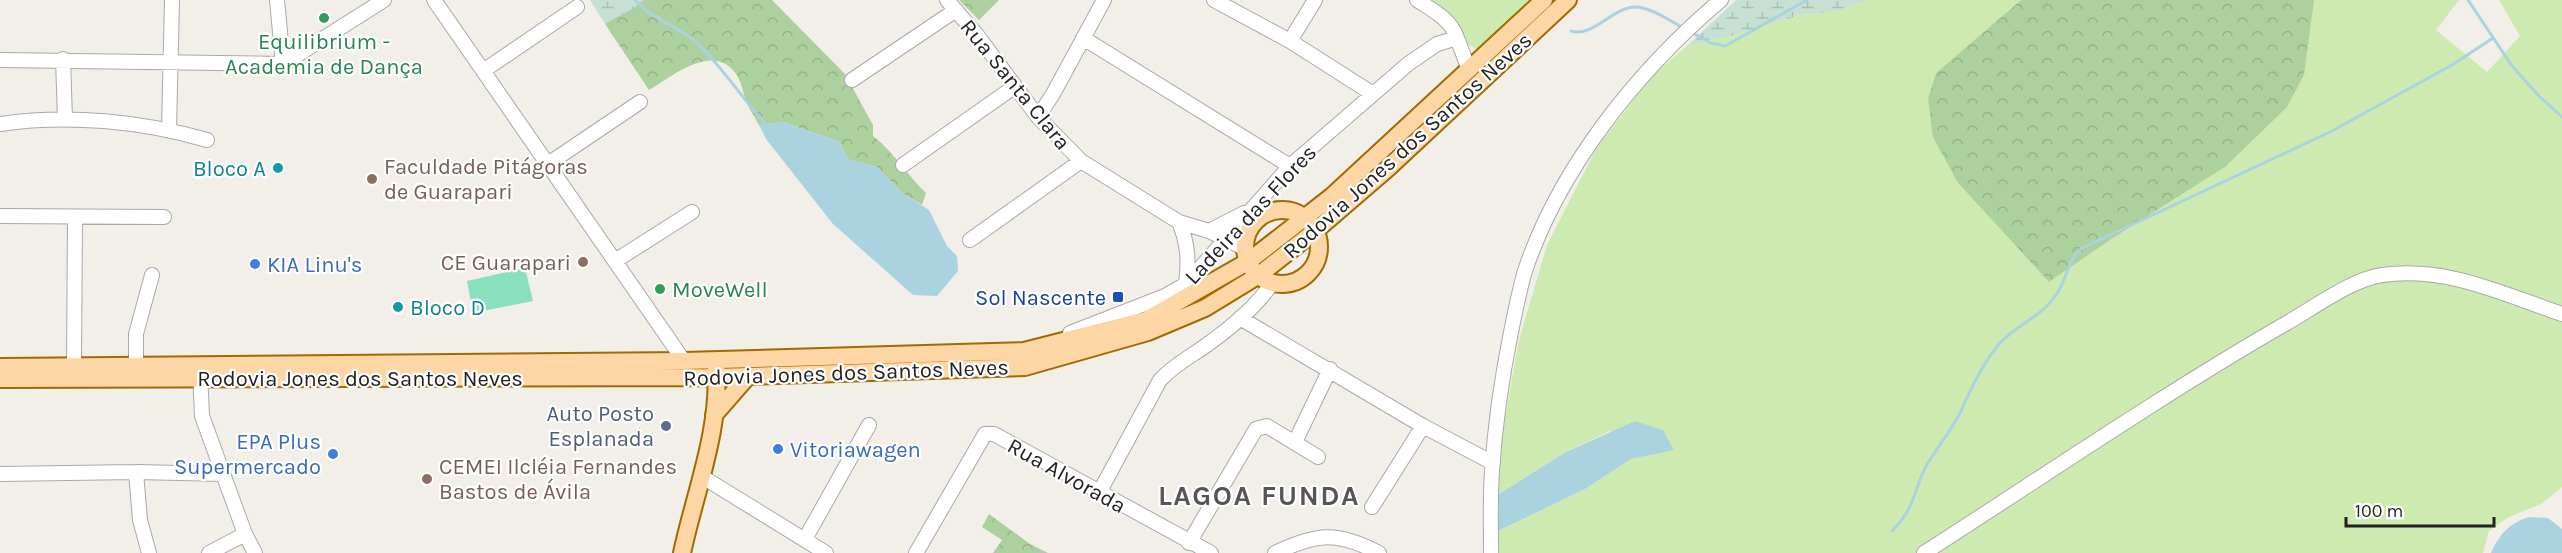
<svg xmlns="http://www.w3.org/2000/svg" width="2562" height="553" font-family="Karla,sans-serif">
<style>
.grass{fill:#cdebb0}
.forest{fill:url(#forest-crowns)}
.wetland{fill:url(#wetland-marsh)}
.pitch{fill:#88e0be}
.water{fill:#aad3df}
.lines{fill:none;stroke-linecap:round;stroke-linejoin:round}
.stream{stroke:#aad3df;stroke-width:3}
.minor-casing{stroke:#a9a9a9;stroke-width:16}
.major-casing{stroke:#a06b00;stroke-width:20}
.minor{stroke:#fff;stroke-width:14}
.major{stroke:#fcd6a4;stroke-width:16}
.leisure-dot{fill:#2e9e5b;stroke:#fff;stroke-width:2}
.culture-dot{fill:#0f9aa8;stroke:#fff;stroke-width:2}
.education-dot{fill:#8d6e63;stroke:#fff;stroke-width:2}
.shop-dot{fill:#3f7fe0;stroke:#fff;stroke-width:2}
.transit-dot{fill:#1a4fb4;stroke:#fff;stroke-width:2}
.service-dot{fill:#5c6f8a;stroke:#fff;stroke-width:2}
.labels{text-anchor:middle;stroke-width:4.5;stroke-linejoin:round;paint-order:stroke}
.leisure-label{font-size:22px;fill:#27864d;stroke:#fff}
.street-label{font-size:22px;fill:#222;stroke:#fff}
.education-label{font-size:22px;fill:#785e54;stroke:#fff;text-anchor:start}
.culture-label{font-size:22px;fill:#0d838f;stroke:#fff;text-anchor:end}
.shop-label{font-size:22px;fill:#366cbe;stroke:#fff;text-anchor:start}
.transit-label{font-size:22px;fill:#164399;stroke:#fff;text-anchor:end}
.service-label{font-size:22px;fill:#4e5e75;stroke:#fff;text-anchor:end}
.district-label{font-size:28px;font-weight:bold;letter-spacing:1.5px;fill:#555;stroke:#fff}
</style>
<defs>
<pattern id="forest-crowns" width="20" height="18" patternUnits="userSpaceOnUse" patternTransform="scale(1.5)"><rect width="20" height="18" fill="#add19e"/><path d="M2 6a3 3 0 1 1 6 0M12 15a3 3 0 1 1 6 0" fill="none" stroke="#95b388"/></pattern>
<pattern id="wetland-marsh" width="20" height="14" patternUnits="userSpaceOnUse" patternTransform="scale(1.5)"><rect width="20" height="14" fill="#c6e0d4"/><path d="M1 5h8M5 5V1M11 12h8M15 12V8" fill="none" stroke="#aac0b6"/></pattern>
</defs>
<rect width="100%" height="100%" fill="#f2efe9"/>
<path class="grass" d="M 1418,0 L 1534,0 L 1481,50 L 1470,46 Z
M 1869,0 L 2021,0 L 1936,73 L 1928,98 L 1958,183 L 2049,282 L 2113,238 L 2225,167 L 2313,9 L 2314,0 L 2459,0 L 2436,30 L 2487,72 L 2520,36 L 2499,0 L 2562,0 L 2562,487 L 2543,503 L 2507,518 L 2489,531 L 2483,553 L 1496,553 L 1496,532 L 1585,489 L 1631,459 L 1674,449 L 1610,431 L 1564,453 L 1496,496 L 1499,451 L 1519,340 L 1547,245 L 1596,149 L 1651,77 L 1688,45 L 1728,37 L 1800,15 L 1835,12 Z"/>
<path class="forest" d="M 643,0 L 772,0 L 845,74 L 873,125 L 873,136 C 893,151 907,175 926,193 L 922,205 L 902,193 L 877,167 L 849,160 L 839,142 L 783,122 L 759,125 C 755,117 749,109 746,101 C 743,92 741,81 736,74 C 714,41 671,77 649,90 L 605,24 C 618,15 632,11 643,0 Z
M 959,0 L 999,0 L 979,20 Z
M 2021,0 L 2314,0 L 2304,75 L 2287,107 L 2225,167 L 2113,238 L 2049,282 L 1958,183 L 1933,137 L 1928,98 L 1936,73 Z
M 989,514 L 1030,544 L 1048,553 L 993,553 L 1002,540 L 982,527 Z"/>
<path class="wetland" d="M 590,0 L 643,0 C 632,11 618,15 605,24 Z
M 1736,0 L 1869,0 L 1835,12 L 1800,15 L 1728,37 L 1688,45 Z"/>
<path class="pitch" d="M 525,268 L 533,301 L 473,313 L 467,281 Z"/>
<path class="water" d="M 783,122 L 839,142 L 849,160 L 877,167 L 902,193 L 929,210 L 947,246 L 957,256 L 958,271 L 937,296 L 913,295 L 833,224 L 766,139 L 759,125 Z
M 1635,421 L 1663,430 L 1674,450 L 1631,459 L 1585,489 L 1496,532 L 1496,496 L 1564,453 Z
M 2529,517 L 2548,518 L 2562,529 L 2562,553 L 2491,553 C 2499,535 2509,523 2529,517 Z"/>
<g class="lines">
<path class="stream" d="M 635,0 C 652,20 679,26 697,43 C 723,68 743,99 767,126
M 2468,0 L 2512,66 L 2539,96 L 2562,117
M 1571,31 C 1593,38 1614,6 1636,7 C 1652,8 1669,20 1683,28
M 1691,32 L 1711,43 L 1725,46 L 1807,0
M 1892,531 C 1918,505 1912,490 1928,463 C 1938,446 1951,431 1960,413 C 1970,391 1980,369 1995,349 C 2011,327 2041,318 2056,295 C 2068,278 2065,263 2082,248 L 2330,132 L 2452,65 L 2493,38"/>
<defs>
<path id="minor" d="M 277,0 L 283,64
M 434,0 L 684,361
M 947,0 L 977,35 L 1038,117 L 1081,161 L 1179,222 L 1209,231 L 1246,249
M 1214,0 L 1290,41 L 1373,94
M 1417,0 C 1432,10 1451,19 1457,38
M 1083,38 L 1290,166
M 1290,41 L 1315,0
M 63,59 L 65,119
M 0,60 L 283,64
M 283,64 L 384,0
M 483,71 L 577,7
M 852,80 L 956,10
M 1038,117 L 1053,94 L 1104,0
M 0,124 C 68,114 141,121 207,140
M 169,129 L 172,0
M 548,164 L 640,102
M 903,165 L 1014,87
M 0,216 L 164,217
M 1179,222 C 1188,243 1189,261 1186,284
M 1209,231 L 1244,213
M 970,240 L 1081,161
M 615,261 L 692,212
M 1240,318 L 1423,426 L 1493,463
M 1070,333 L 1165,296 L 1186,284 L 1290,166 L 1408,64 L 1437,44 L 1457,38 L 1469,70
M 74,366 L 75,217
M 200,370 L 202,416 L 245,534 L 255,553
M 136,375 L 136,334 L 152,275
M 1295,442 L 1330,369
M 136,472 L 140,520 L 149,553
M 0,474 L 136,472 L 223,474
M 701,476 L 826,553
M 1099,493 L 1160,380 C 1173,366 1186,359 1201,349 C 1227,331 1255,309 1273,282
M 1372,507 L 1423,426
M 805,539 L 869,425
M 1189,543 L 1256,429 L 1267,426 L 1318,457
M 209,553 L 245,534
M 916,553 L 985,434 L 994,434 L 1211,553
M 1275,553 C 1317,533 1337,531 1379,553
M 1491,553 C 1491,526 1490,498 1492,471 C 1495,424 1502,377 1511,332 C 1515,312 1519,293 1524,274 C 1558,169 1638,70 1721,0
M 1924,553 C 2044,476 2162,395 2285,324 C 2312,309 2352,279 2382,275 C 2446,266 2503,294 2562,314"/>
<path id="major" d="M1245 247a37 37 0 1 1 74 0a37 37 0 1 1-74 0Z
M 0,367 L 684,361 L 1024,351 L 1146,320 L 1249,261 L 1331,197 L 1544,0
M 0,379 L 717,377 L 1025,367 L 1148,332 L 1205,308 L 1259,275 L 1315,231 L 1387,169 L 1568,0
M 714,415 L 748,376
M 682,553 C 695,492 721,429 716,366"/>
</defs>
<use href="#minor" class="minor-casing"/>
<use href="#major" class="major-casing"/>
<use href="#minor" class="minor"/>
<use href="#major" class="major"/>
</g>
<g class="leisure-dot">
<circle cx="324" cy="18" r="6"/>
<circle cx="660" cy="289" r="6"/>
</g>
<g class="culture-dot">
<circle cx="278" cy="168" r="6"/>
<circle cx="398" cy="307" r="6"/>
</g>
<g class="education-dot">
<circle cx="372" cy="179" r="6"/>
<circle cx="583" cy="262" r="6"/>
<circle cx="427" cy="479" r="6"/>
</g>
<g class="shop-dot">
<circle cx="255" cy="264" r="6"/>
<circle cx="778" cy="449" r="6"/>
<circle cx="333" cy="454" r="6"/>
</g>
<rect class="transit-dot" x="1112" y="291" width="12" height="12" rx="3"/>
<circle class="service-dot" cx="666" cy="426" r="6"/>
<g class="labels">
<g class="leisure-label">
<text x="324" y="49">Equilibrium -<tspan x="324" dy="25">Academia de Dança</tspan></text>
<text x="672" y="297" text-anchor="start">MoveWell</text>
</g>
<g class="street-label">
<text transform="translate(1016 84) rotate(51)" y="8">Rua Santa Clara</text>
<text transform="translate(1407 145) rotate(-42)" y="8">Rodovia Jones dos Santos Neves</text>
<text transform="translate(1250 214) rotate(-47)" y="8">Ladeira das Flores</text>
<text transform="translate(846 372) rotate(-2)" y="8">Rodovia Jones dos Santos Neves</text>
<text x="360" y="386">Rodovia Jones dos Santos Neves</text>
<text transform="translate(1067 475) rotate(29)" y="8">Rua Alvorada</text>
</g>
<g class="education-label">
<text x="384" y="174">Faculdade Pitágoras<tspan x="384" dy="25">de Guarapari</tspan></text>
<text x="571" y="270" text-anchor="end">CE Guarapari</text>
<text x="439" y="474">CEMEI Ilcléia Fernandes<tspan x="439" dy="25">Bastos de Ávila</tspan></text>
</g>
<g class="culture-label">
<text x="266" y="176">Bloco A</text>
<text x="410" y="315" text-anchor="start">Bloco D</text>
</g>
<g class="shop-label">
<text x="267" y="272">KIA Linu's</text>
<text x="321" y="449" text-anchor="end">EPA Plus<tspan x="321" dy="25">Supermercado</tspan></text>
<text x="790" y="457">Vitoriawagen</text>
</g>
<g class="transit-label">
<text x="1106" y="305">Sol Nascente</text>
</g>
<g class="service-label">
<text x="654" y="421">Auto Posto<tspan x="654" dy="25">Esplanada</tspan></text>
</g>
<g class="district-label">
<text x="1259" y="505">LAGOA FUNDA</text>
</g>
</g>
<path d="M2346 517v9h148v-9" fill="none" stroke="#222222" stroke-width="3"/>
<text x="2355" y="517" font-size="18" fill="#222222" stroke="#ffffff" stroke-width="4.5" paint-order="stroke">100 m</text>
</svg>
